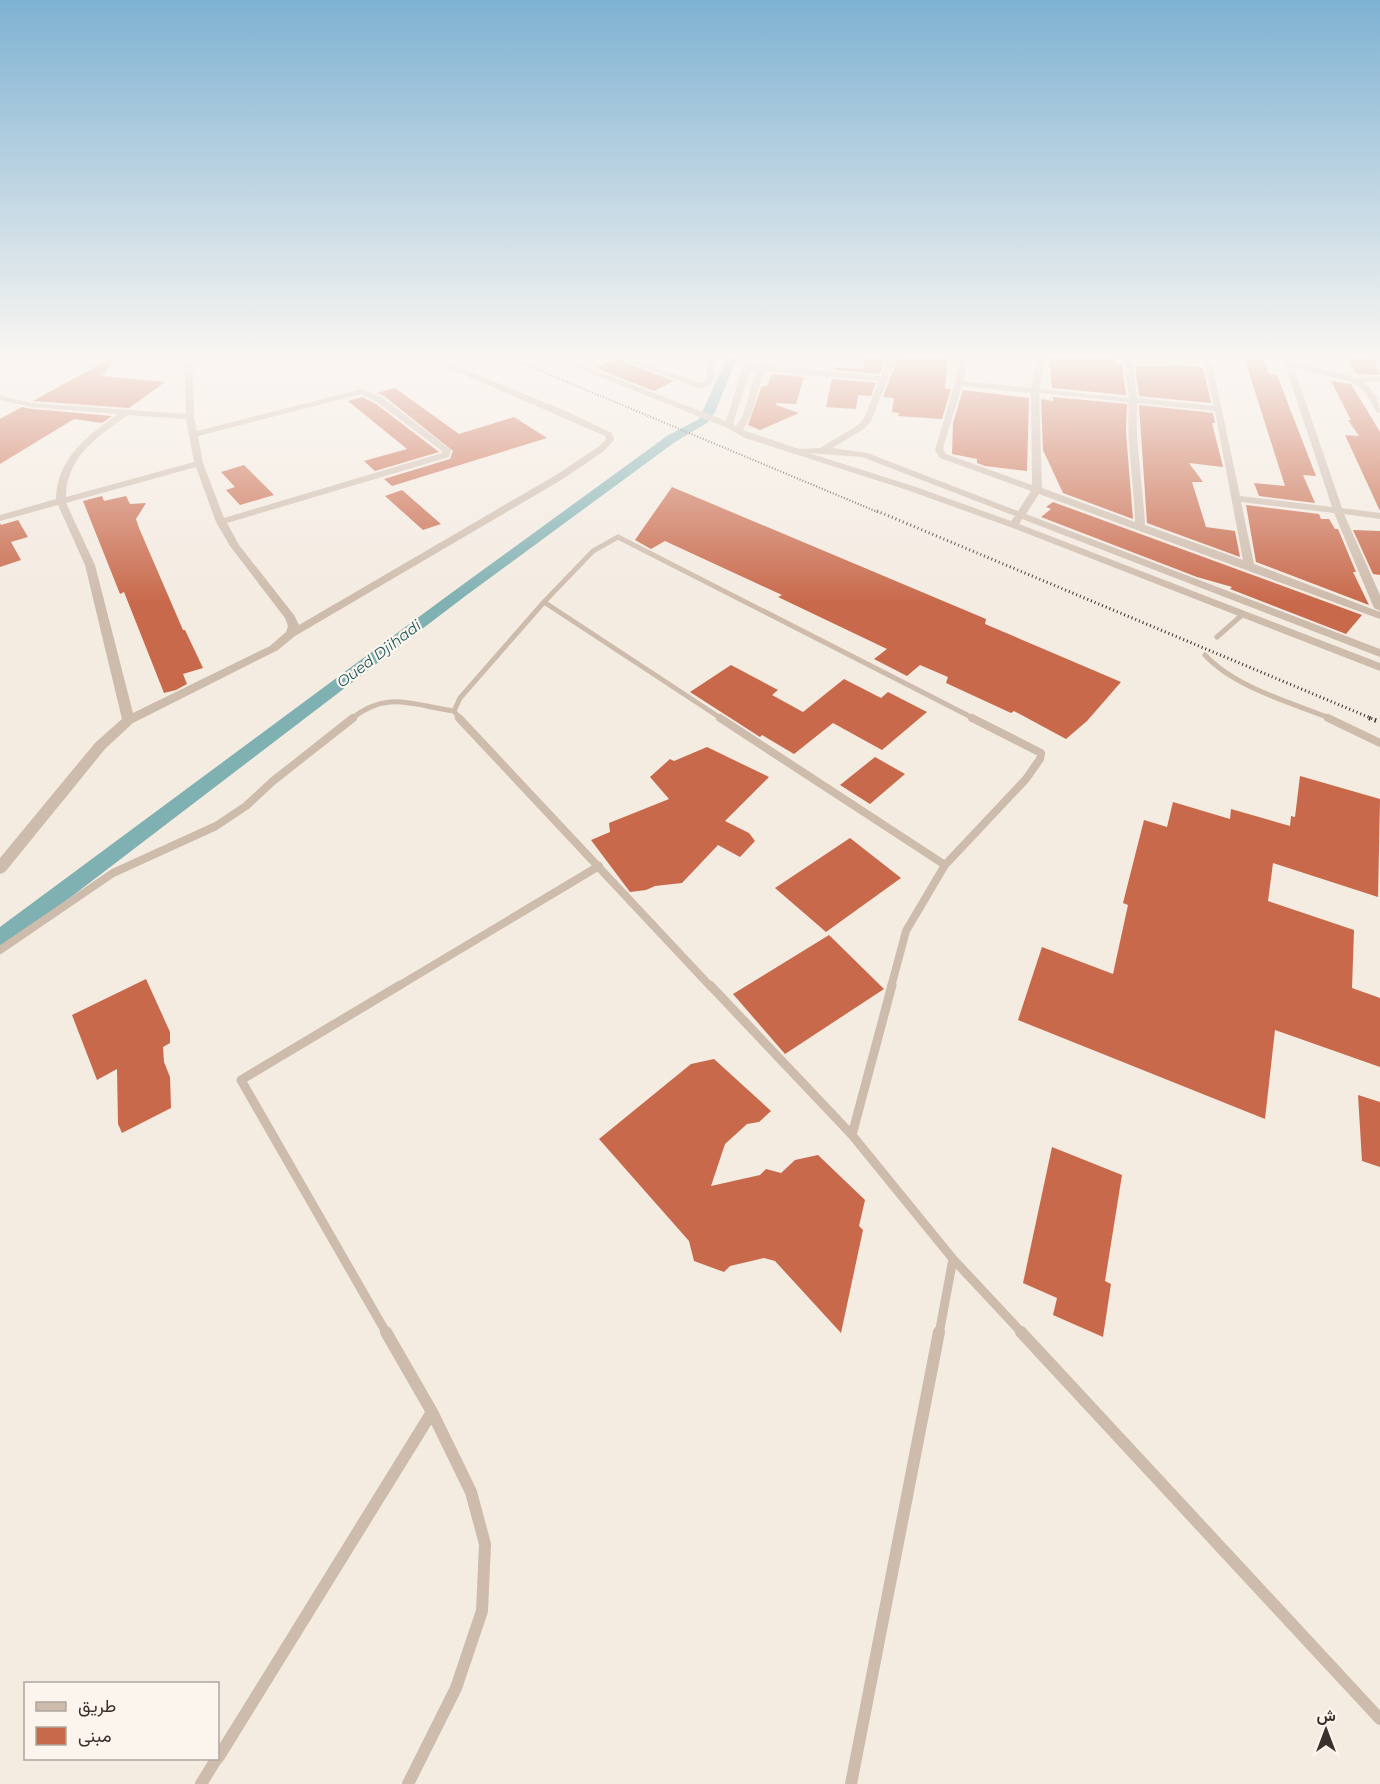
<svg xmlns="http://www.w3.org/2000/svg" width="1380" height="1784" font-family="Montserrat,Vazirmatn,sans-serif">
<style>
.lines{fill:none;stroke-linecap:round;stroke-linejoin:round}
.canal{fill:#7fb0b2;fill-rule:evenodd}
.building{fill:#c8694b}
.lane-far4{stroke:#cdbbac;stroke-width:4.5}
.lane-far3{stroke:#cdbbac;stroke-width:5}
.lane-far2{stroke:#cdbbac;stroke-width:8}
.lane-far1{stroke:#cdbbac;stroke-width:9}
.lane{stroke:#cdbbac;stroke-width:12}
.street{fill:#cdbbac;fill-rule:evenodd}
.rail-far2{stroke:#3b302b;stroke-width:2;stroke-dasharray:1 2;stroke-linecap:butt}
.rail-far1{stroke:#3b302b;stroke-width:3;stroke-dasharray:1 3;stroke-linecap:butt}
.rail{stroke:#3b302b;stroke-width:4.5;stroke-dasharray:1.5 4.5;stroke-linecap:butt}
.labels{text-anchor:middle;stroke-width:4.5;stroke-linejoin:round;paint-order:stroke}
.far-water-label{font-size:15px;font-style:italic;fill:#1f5a5e;stroke:#fbf5ee}
</style>
<rect width="100%" height="100%" fill="#f4ebe1"/>
<g class="lines">
<path class="canal" d="M 729,353 L 739,353 L 715,412 L 707,423 L 675,442 L 464,597 L 8,945 L 0,948 L 0,927 L 454,591 L 667,436 L 699,419 Z"/>
</g>
<path class="building" d="M 120,353 L 102,376 L 165,382 L 129,408 L 33,401 Z
M 865,353 L 887,353 L 880,374 L 834,370 L 835,367 L 863,369 Z
M 900,353 L 948,353 L 945,388 L 951,389 L 942,419 L 898,416 L 899,413 L 892,412 L 894,398 L 883,397 Z
M 1049,353 L 1113,353 L 1116,364 L 1122,364 L 1126,395 L 1052,388 Z
M 1345,353 L 1365,354 L 1373,357 L 1380,375 L 1356,374 Z
M 616,359 L 674,381 L 654,391 L 596,368 Z
M 1245,360 L 1264,361 L 1269,374 L 1277,375 L 1316,476 L 1303,475 L 1315,503 L 1259,496 L 1254,483 L 1285,486 Z
M 1168,364 L 1203,368 L 1211,403 L 1139,396 L 1135,366 L 1168,366 Z
M 772,374 L 804,377 L 796,404 L 776,403 L 776,405 L 799,413 L 760,430 L 748,425 L 762,386 L 767,386 Z
M 832,379 L 876,383 L 871,396 L 858,395 L 856,409 L 826,407 Z
M 1331,381 L 1351,384 L 1380,432 L 1380,511 L 1345,435 L 1359,436 L 1348,420 L 1351,420 Z
M 395,388 L 459,434 L 514,417 L 547,438 L 392,486 L 384,479 L 450,459 L 453,451 L 384,396 L 377,393 Z
M 963,390 L 1029,398 L 1027,471 L 985,466 L 977,463 L 977,459 L 952,454 L 953,423 Z
M 362,397 L 376,404 L 439,452 L 375,471 L 364,461 L 407,449 L 348,401 Z
M 1053,397 L 1127,404 L 1126,432 L 1133,519 L 1063,493 L 1043,450 L 1041,399 L 1053,401 Z
M 1139,405 L 1213,413 L 1215,423 L 1212,423 L 1223,467 L 1189,463 L 1203,482 L 1192,482 L 1206,527 L 1235,531 L 1240,557 L 1147,523 Z
M 22,407 L 32,409 L 112,416 L 102,423 L 74,419 L 0,464 L 0,419 Z
M 244,465 L 274,495 L 240,505 L 226,490 L 235,487 L 221,472 Z
M 672,487 L 986,619 L 985,624 L 1121,682 L 1087,721 L 1066,739 L 1014,711 L 1011,713 L 946,683 L 948,677 L 920,665 L 907,676 L 874,659 L 887,649 L 778,597 L 782,595 L 665,541 L 651,549 L 635,540 Z
M 402,490 L 441,524 L 423,530 L 385,496 Z
M 102,496 L 104,501 L 126,496 L 130,504 L 146,503 L 136,519 L 139,528 L 183,630 L 185,630 L 203,668 L 183,674 L 187,684 L 176,690 L 164,693 L 124,592 L 120,594 L 83,501 Z
M 1053,502 L 1362,615 L 1346,634 L 1230,589 L 1232,587 L 1197,577 L 1041,517 L 1051,509 L 1046,507 Z
M 1246,505 L 1319,514 L 1321,519 L 1329,519 L 1335,529 L 1338,529 L 1356,572 L 1353,572 L 1369,605 L 1256,562 Z
M 18,520 L 28,537 L 11,542 L 21,560 L 0,567 L 0,523 L 1,525 Z
M 1353,530 L 1380,531 L 1380,575 L 1373,574 Z
M 731,665 L 778,690 L 772,695 L 803,712 L 844,679 L 881,698 L 888,692 L 927,712 L 882,750 L 833,723 L 794,754 L 762,735 L 760,737 L 690,692 Z
M 707,747 L 769,777 L 725,821 L 749,833 L 755,841 L 740,857 L 718,845 L 682,883 L 655,886 L 646,890 L 630,892 L 591,840 L 610,832 L 609,823 L 669,799 L 650,777 L 670,759 L 674,761 Z
M 875,757 L 905,774 L 870,804 L 840,785 Z
M 1300,776 L 1380,799 L 1378,897 L 1273,863 L 1268,901 L 1354,930 L 1352,988 L 1380,998 L 1380,1067 L 1275,1030 L 1265,1119 L 1018,1020 L 1042,947 L 1113,974 L 1128,905 L 1123,903 L 1144,820 L 1167,827 L 1173,802 L 1230,819 L 1231,809 L 1290,826 L 1291,816 L 1295,817 Z
M 850,838 L 901,878 L 826,932 L 775,888 Z
M 829,935 L 884,989 L 785,1054 L 733,994 Z
M 146,979 L 170,1032 L 170,1043 L 163,1047 L 164,1062 L 170,1077 L 171,1108 L 122,1133 L 118,1124 L 117,1069 L 97,1080 L 72,1015 Z
M 714,1059 L 771,1111 L 759,1122 L 747,1124 L 725,1144 L 711,1186 L 760,1175 L 766,1169 L 781,1173 L 795,1160 L 818,1155 L 865,1200 L 859,1226 L 863,1230 L 841,1333 L 775,1261 L 764,1258 L 730,1266 L 724,1272 L 694,1261 L 689,1241 L 599,1139 L 691,1064 Z
M 1358,1095 L 1380,1102 L 1380,1167 L 1362,1161 Z
M 1052,1147 L 1122,1175 L 1105,1281 L 1111,1284 L 1103,1337 L 1053,1315 L 1057,1298 L 1023,1283 Z"/>
<g class="lines">
<path class="lane-far4" d="M 1355,380 L 1380,379"/>
<path class="lane-far3" d="M 544,602 L 722,719
M 1217,637 L 1242,615
M 1205,655 C 1234,687 1292,703 1332,719
M 351,719 C 387,690 412,705 454,711
M 460,719 L 454,711 L 460,698 L 544,602 L 593,551 L 618,537 L 975,719"/>
<path class="lane-far2" d="M 459,718 L 711,987
M 720,718 L 945,865
M 1328,718 L 1380,743
M 0,950 L 113,873 L 216,826 L 246,806 L 273,781 L 353,718
M 397,987 L 599,866
M 891,987 L 906,931 L 945,865 L 1026,779 L 1040,759 L 1041,753 L 972,718"/>
<path class="lane-far1" d="M 710,985 L 852,1135
M 852,1135 L 953,1259 L 1023,1334
M 852,1135 L 892,985
M 387,1334 L 241,1080 L 400,985
M 939,1334 L 953,1259"/>
<path class="lane" d="M 386,1332 L 432,1412 L 471,1492 L 485,1544 L 482,1611 L 456,1688 L 408,1784
M 1021,1332 L 1380,1719
M 218,1758 L 432,1412
M 201,1784 L 217,1758
M 851,1784 L 939,1332"/>
<path class="street" d="M 184,353 L 192,353 L 194,417 L 197,431 L 362,389 L 383,398 L 451,450 L 449,457 L 227,523 L 239,545 L 294,615 L 299,625 L 556,475 L 598,447 L 606,440 L 605,436 L 414,353 L 425,353 L 568,412 L 612,433 L 614,440 L 604,451 L 563,479 L 295,636 L 278,650 L 133,723 L 105,749 L 5,872 L 0,874 L 0,858 L 95,743 L 122,719 L 85,565 L 58,505 L 0,521 L 0,515 L 56,499 C 57,458 87,436 118,414 L 32,407 L 0,400 L 0,396 L 32,403 L 186,414 ZM 361,394 L 377,402 L 442,451 L 442,453 L 224,518 L 203,463 L 198,436 ZM 128,415 L 186,419 L 194,462 L 66,497 C 66,457 98,436 128,415 ZM 196,467 L 216,522 L 230,546 L 285,618 L 288,626 L 286,632 L 270,646 L 133,713 L 95,565 L 66,503 Z
M 540,353 L 551,353 L 726,421 L 747,353 L 755,353 L 751,365 L 757,366 L 761,353 L 769,353 L 765,366 L 881,376 L 890,353 L 898,353 L 871,421 L 864,429 L 832,448 L 867,453 L 1018,511 L 1031,491 L 940,458 L 935,450 L 955,383 L 961,353 L 969,353 L 963,381 L 1031,388 L 1038,353 L 1046,353 L 1039,389 L 1129,398 L 1123,353 L 1131,353 L 1137,398 L 1214,406 L 1202,353 L 1210,353 L 1240,496 L 1332,507 L 1287,371 L 1284,353 L 1292,353 L 1294,364 C 1323,370 1380,372 1380,413 L 1377,413 L 1365,392 L 1352,382 L 1294,368 L 1342,508 L 1380,513 L 1380,519 L 1344,514 L 1380,595 L 1380,611 L 1374,608 L 1334,513 L 1241,502 L 1254,564 L 1380,612 L 1380,619 L 1039,494 L 1026,514 L 1380,649 L 1380,657 L 1022,519 L 1019,524 L 1380,663 L 1380,671 L 1010,527 L 907,490 L 745,438 L 725,427 ZM 750,370 L 756,370 L 743,415 L 736,426 L 733,424 ZM 764,371 L 879,381 L 864,418 L 858,425 L 820,448 L 799,449 L 743,430 L 751,415 ZM 962,386 L 1031,393 L 1032,485 L 946,454 L 943,450 L 944,444 ZM 1039,393 L 1129,402 C 1126,442 1134,481 1135,522 L 1042,488 ZM 1137,403 L 1215,411 L 1243,560 L 1145,525 C 1143,484 1135,444 1137,403 ZM 809,453 L 862,457 L 1015,516 L 1011,521 L 913,486 Z
M 605,353 L 617,353 L 699,383 L 703,382 L 707,377 L 706,353 L 714,353 L 715,377 L 709,386 L 698,388 Z
M 848,353 L 856,353 L 852,360 L 839,362 L 807,358 L 811,356 L 846,356 Z"/>
<path class="rail-far2" d="M 498,353 L 880,513"/>
<path class="rail-far1" d="M 877,511 L 1373,719"/>
<path class="rail" d="M 1369,718 L 1380,722"/>
</g>
<linearGradient id="sky" x2="0" y2="1"><stop stop-color="#7eb2d2"/><stop offset="0.59" stop-color="#faf6f2"/><stop offset="1" stop-color="#faf6f2" stop-opacity="0"/></linearGradient>
<rect width="1380" height="603" fill="url(#sky)"/>
<g class="labels">
<g class="far-water-label">
<text transform="translate(379 654) rotate(-37)" y="5">Oued Djihadi</text>
</g>
</g>
<rect x="24" y="1682" width="195" height="78" fill="#fbf5ee" stroke="#aea6a0" stroke-width="1.5"/>
<rect x="36" y="1702" width="30" height="9" fill="#cdbbac" stroke="#aea6a0" stroke-width="1.5"/>
<text x="78" y="1712" font-size="18" fill="#3b302b">طريق</text>
<rect x="36" y="1727" width="30" height="18" fill="#c8694b" stroke="#aea6a0" stroke-width="1.5"/>
<text x="78" y="1742" font-size="18" fill="#3b302b">مبنى</text>
<g transform="translate(1326 1730)" stroke="#fbf5ee" stroke-width="4.5" paint-order="stroke">
<path d="M0-4.5L10 22L0 15L-10 22Z" fill="#3b302b"/>
<text y="-9" font-size="16" font-weight="bold" text-anchor="middle" fill="#3b302b">ش</text>
</g>
</svg>
